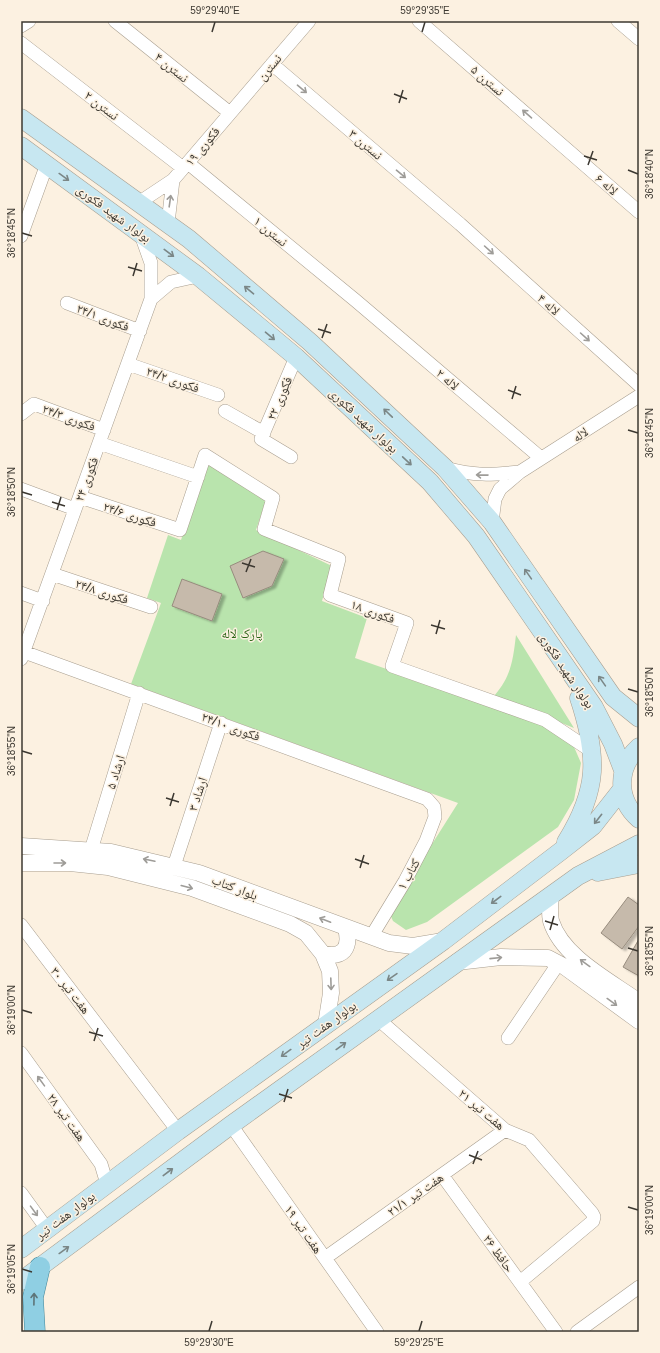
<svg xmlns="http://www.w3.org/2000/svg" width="660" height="1353" font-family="Arial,'Noto Naskh Arabic',sans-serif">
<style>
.green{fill:#b9e4ad}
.building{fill:#c6baab;stroke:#978c7e;filter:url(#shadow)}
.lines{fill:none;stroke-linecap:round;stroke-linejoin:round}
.minor-casing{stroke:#a89e8f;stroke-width:14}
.tertiary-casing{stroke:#a89e8f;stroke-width:17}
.secondary-casing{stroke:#a89e8f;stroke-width:19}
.primary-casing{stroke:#418598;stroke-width:21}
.minor{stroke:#fff;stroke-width:13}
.tertiary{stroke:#fff;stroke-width:16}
.secondary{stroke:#c7e7f1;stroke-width:18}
.primary{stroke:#8fcfe3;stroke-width:20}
.oneway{stroke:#9e9c98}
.oneway2{stroke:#7b8787}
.oneway3{stroke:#5d7478}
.ticks{fill:none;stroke:#3c3831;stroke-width:1.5}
.labels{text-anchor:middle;stroke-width:3;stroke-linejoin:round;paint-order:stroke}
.street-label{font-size:13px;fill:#3c3831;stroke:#fcf1e1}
.park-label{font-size:13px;fill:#2b6416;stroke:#fcf1e1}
.neatline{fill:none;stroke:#3c3831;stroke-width:1.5}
.ticks-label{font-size:10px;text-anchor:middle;fill:#3c3831}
</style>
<defs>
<filter id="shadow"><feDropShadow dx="3.5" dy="2" stdDeviation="1" flood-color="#0004"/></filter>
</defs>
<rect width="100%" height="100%" fill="#fcf1e1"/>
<path class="green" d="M 207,462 L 267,497 L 256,530 L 332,566 L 322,601 L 367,618 L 355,658 L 544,724 L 571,740 L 581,763 L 574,800 L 558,827 L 427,922 L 406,930 L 393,921 L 389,912 L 458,803 L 131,684 L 161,603 L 147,598 L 168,535 L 181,540 Z
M 516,635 L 574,728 L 494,696 C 511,677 513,660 516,635 Z"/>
<path class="building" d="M 263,551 L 284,559 L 272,586 L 243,598 L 230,566 Z
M 182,579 L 222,594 L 212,621 L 172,606 Z
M 628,897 L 639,905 L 639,926 L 622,949 L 601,933 Z
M 639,939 L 639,976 L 623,967 Z"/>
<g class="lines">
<defs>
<path id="minor" d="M 115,21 L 230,113
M 419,21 L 639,212
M 618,21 L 639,39
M 21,26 L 29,21
M 21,43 L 183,168
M 272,64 L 460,224 L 639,385
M 188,163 L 355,300 L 541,458
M 140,202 L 173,180 L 309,21
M 168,223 L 173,180
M 21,236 L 47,164
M 151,299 L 171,282 L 198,276
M 67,303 L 140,331
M 128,364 L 218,395
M 225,411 L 264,433
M 21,414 L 34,404 L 104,430
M 99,443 L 198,477
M 291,457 L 261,439 L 296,357
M 445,468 C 475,476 490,475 520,472
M 21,489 L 75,509
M 80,497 L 180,530 L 205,455 L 273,498 L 264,529 L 339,559 L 330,595 L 407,623 L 392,666 L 545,720 L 593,752
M 492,522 L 495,499 L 500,489 L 520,472 L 639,396
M 52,574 L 151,607
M 21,593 L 43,601
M 24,652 L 427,799 L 434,807 L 435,817 L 426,841 L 405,881 L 371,937
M 21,659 L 151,299 L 151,263 L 140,232
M 91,850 L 139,693
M 174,866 L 221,723
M 21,925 L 178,1131
M 378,1019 L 505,1130 L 529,1140 L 592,1213 L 594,1217 L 593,1221 L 520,1282
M 508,1038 L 558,964
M 21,1053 L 101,1164 L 107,1184
M 231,1125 L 377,1332
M 442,1175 L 556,1332
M 21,1193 L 47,1229
M 325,1258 L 505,1130
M 577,1332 L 639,1287"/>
<path id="tertiary" d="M 21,846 L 111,852 L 199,873 L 389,943 L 413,946 L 443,941
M 21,863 L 70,863 L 108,867 L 192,888 L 290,924 L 306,933 L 323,954 L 330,971 L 331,993 L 326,1025
M 551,896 C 550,904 549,912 551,921 C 562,957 610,981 639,1002
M 323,954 C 343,958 351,949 346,928
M 457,962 L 501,957 L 548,958 L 565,967 L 639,1021"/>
<path id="secondary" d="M 21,118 L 189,239 L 310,342 L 445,468 L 492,522 L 613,697 L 639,718
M 21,146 L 198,276 L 296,357 L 430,482 L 476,536 L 594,707 L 613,744 L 623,770
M 639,747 C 617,767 616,799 639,819
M 566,842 C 599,789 598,756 579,698
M 598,872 L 639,864
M 21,1249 L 178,1131 L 443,941 L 561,851 L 593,826 L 622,789
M 21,1281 L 231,1125 L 578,876 L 639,844"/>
<path id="primary" d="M 35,1332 L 33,1297 L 40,1267"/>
</defs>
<use href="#minor" class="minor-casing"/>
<use href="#tertiary" class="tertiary-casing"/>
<use href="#secondary" class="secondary-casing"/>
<use href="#primary" class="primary-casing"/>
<use href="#minor" class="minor"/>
<use href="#tertiary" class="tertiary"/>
<use href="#secondary" class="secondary"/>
<use href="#primary" class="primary"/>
</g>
<defs><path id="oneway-shaft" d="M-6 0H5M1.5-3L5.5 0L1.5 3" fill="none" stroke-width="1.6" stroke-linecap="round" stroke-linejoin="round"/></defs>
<g class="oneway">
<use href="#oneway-shaft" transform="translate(302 89) rotate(40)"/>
<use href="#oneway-shaft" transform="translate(527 114) rotate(-139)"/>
<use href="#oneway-shaft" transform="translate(401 174) rotate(40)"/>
<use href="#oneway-shaft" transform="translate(170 201) rotate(-82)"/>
<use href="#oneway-shaft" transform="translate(489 250) rotate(42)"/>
<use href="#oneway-shaft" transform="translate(585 337) rotate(42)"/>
<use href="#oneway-shaft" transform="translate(482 475) rotate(-179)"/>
<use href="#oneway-shaft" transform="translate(149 860) rotate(-168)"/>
<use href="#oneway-shaft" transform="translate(60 863)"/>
<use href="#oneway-shaft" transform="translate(187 887) rotate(15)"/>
<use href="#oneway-shaft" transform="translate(325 920) rotate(-159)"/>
<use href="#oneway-shaft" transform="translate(496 958) rotate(-6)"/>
<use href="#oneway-shaft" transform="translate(585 963) rotate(-144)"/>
<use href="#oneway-shaft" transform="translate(331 984) rotate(88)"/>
<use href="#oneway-shaft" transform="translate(612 1002) rotate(36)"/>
<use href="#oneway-shaft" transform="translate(41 1081) rotate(-126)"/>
<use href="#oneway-shaft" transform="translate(34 1211) rotate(54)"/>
</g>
<g class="oneway2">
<use href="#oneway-shaft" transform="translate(64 177) rotate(36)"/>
<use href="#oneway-shaft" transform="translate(169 253) rotate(37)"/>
<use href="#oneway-shaft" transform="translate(249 290) rotate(-140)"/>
<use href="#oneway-shaft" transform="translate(270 336) rotate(40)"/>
<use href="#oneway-shaft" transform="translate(388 413) rotate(-136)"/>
<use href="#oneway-shaft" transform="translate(407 461) rotate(43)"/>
<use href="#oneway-shaft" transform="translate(528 574) rotate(-125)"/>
<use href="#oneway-shaft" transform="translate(602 681) rotate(-125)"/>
<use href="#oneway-shaft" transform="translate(598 819) rotate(128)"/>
<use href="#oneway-shaft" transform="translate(496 900) rotate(143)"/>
<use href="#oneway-shaft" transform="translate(392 977) rotate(145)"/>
<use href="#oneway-shaft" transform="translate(341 1046) rotate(-36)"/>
<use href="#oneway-shaft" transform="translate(286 1053) rotate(144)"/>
<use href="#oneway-shaft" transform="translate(168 1172) rotate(-37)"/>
<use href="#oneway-shaft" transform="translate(64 1250) rotate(-36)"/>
</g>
<use class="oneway3" href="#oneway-shaft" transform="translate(34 1299) rotate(-89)"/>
<path class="ticks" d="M 212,32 L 215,22M 422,32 L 425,22M 394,94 L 407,99M 399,103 L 403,90M 584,156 L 597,160M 588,165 L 593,151M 628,170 L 638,174M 22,233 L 32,236M 128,267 L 142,271M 133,276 L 137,263M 318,329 L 331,333M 322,338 L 327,324M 508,390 L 521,395M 512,399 L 516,386M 628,430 L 638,433M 22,492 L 32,495M 52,502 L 65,506M 57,510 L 61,497M 242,563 L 255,567M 246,572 L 251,559M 431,625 L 445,629M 436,634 L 440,620M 628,689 L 638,692M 22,751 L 32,754M 166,798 L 179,802M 170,806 L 174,793M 355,859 L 369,864M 360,868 L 364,855M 545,921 L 558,925M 550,930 L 554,916M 628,948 L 638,951M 22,1010 L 32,1013M 89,1032 L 103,1036M 94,1041 L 98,1028M 279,1094 L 292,1098M 284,1102 L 288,1089M 469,1155 L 482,1160M 473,1164 L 478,1151M 628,1207 L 638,1210M 22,1269 L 32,1272M 209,1331 L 212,1321M 419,1331 L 422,1321"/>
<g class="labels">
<g class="street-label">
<text transform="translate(172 67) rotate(39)" y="5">نسترن ۴</text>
<text transform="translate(269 67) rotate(-50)" y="5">نسترن</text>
<text transform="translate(488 80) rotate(41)" y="5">نسترن ۵</text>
<text transform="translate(102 105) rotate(38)" y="5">نسترن ۲</text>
<text transform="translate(366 144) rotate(40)" y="5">نسترن ۳</text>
<text transform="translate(202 146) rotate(-50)" y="5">فکوری ۱۹</text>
<text transform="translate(607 184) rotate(41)" y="5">لاله ۶</text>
<text transform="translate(114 213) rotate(36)" y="5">بولوار شهید فکوری</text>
<text transform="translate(271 231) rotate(39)" y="5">نسترن ۱</text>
<text transform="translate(549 304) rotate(42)" y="5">لاله ۴</text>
<text transform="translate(103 317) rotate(21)" y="5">فکوری ۲۴/۱</text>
<text transform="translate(173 379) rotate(19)" y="5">فکوری ۲۴/۲</text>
<text transform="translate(448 379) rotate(40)" y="5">لاله ۲</text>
<text transform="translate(279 398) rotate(-67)" y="5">فکوری ۲۲</text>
<text transform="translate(69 417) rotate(20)" y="5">فکوری ۲۴/۳</text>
<text transform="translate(364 420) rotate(43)" y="5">بولوار شهید فکوری</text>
<text transform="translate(580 434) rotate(-33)" y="5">لاله</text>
<text transform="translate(86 479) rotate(-70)" y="5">فکوری ۲۴</text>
<text transform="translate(130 514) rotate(18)" y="5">فکوری ۲۴/۶</text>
<text transform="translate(102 591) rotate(18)" y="5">فکوری ۲۴/۸</text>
<text transform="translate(373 611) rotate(20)" y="5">فکوری ١٨</text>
<text transform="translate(567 670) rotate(56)" y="5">بولوار شهید فکوری</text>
<text transform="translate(231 726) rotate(20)" y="5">فکوری ۲۴/۱۰</text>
<text transform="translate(115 772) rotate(-73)" y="5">ارشاد ۵</text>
<text transform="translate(197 794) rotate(-72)" y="5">ارشاد ۳</text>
<text transform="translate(408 874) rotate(-61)" y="5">کتاب ۱</text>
<text transform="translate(235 887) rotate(21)" y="5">بلوار کتاب</text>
<text transform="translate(71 990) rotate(52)" y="5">هفت تیر ۳۰</text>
<text transform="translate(326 1024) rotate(-36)" y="5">بولوار هفت تیر</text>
<text transform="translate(482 1109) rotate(40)" y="5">هفت تیر ۲۱</text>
<text transform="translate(67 1117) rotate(54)" y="5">هفت تیر ۲۸</text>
<text transform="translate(415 1194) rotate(-35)" y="5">هفت تیر ۲۱/۱</text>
<text transform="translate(65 1215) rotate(-37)" y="5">بولوار هفت تیر</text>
<text transform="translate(304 1229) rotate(55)" y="5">هفت تیر ۱۹</text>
<text transform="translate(499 1253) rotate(54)" y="5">حافظ ۲۶</text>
</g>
<g class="park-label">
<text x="242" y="638">پارک لاله</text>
</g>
</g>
<rect width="660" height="1353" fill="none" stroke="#fcf1e1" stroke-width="44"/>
<rect x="22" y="22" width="616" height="1309" class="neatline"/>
<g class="ticks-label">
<text x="215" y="14">59°29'40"E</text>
<text x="425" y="14">59°29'35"E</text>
<text transform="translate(649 174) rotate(-90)" y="4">36°18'40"N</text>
<text transform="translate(11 233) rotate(-90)" y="4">36°18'45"N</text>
<text transform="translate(649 433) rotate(-90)" y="4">36°18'45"N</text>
<text transform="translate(11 492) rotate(-90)" y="4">36°18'50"N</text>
<text transform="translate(649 692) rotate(-90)" y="4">36°18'50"N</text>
<text transform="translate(11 751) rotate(-90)" y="4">36°18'55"N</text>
<text transform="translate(649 951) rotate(-90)" y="4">36°18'55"N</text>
<text transform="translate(11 1010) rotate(-90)" y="4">36°19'00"N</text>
<text transform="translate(649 1210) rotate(-90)" y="4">36°19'00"N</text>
<text transform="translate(11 1269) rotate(-90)" y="4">36°19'05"N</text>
<text x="209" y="1346">59°29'30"E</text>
<text x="419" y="1346">59°29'25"E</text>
</g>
</svg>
